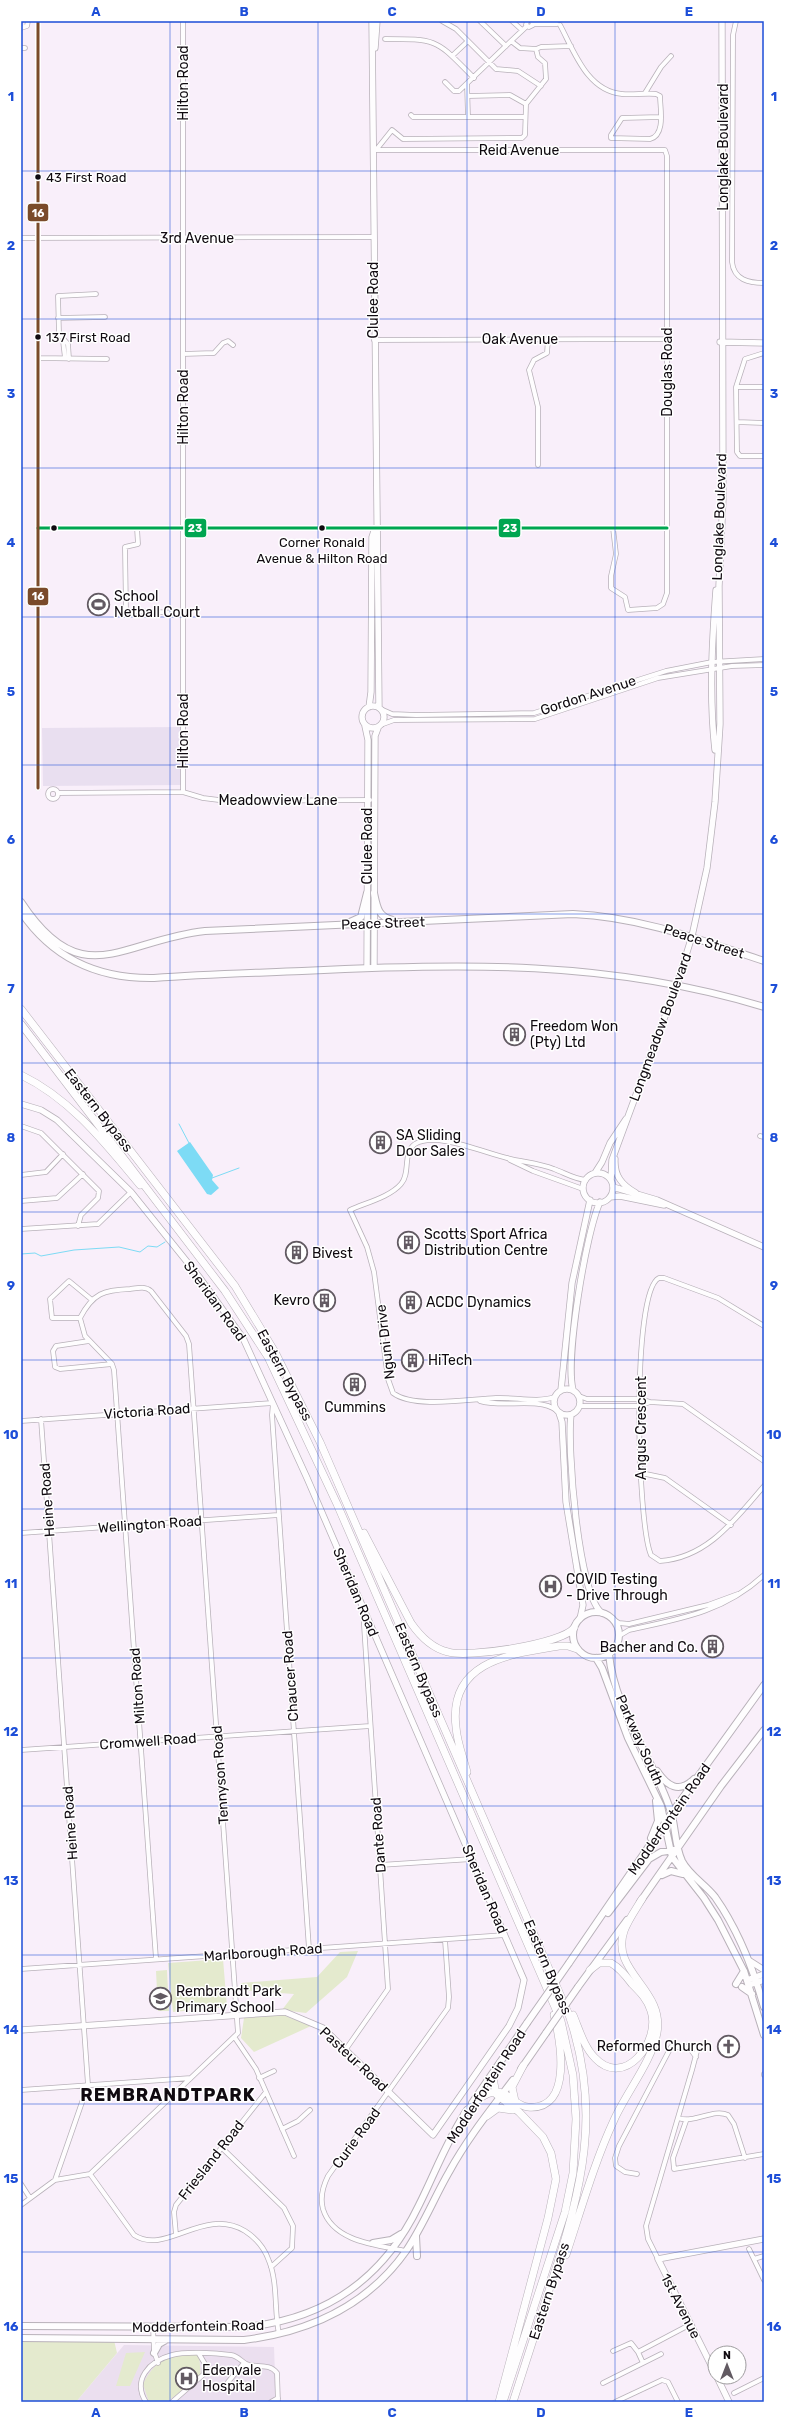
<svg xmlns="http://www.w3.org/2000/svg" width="785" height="2423" font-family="Rubik,sans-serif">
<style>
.industrial{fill:#e9dff0}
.medical{fill:#ebdfef}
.green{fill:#e4eace}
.water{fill:#7ddbf5}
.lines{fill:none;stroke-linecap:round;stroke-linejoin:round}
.stream{stroke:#7ddbf5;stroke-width:1}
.street-casing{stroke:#b8b1b9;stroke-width:5.5}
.secondary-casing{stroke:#b8b1b9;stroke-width:7}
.primary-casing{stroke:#b8b1b9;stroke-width:8}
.highway-casing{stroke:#b8b1b9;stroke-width:8}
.street{stroke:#fefdfe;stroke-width:4}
.secondary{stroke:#fefdfe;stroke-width:5.5}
.primary{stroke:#fefdfe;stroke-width:6}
.highway{stroke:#fefdfe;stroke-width:7}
.primary-bridge-casing{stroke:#b8b1b9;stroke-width:8;stroke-linecap:butt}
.primary-bridge{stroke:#fefdfe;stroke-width:6}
.bus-1-casing{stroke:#fff;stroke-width:6}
.bus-2-casing{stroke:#fff;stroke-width:6}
.bus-1{stroke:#00a651;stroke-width:3}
.bus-2{stroke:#7a4b2a;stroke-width:3}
.grid{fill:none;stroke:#1d4ed8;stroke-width:1;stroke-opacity:0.55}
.bus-dot{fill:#100a10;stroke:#fff;stroke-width:1.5}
.labels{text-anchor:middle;stroke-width:3;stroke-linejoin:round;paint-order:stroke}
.bus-label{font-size:13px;fill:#100a10;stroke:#fff;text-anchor:start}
.street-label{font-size:14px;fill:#100a10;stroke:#fff}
.poi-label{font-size:14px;fill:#100a10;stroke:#fff;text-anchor:start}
.district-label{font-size:18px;font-weight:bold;letter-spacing:1px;fill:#100a10;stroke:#fff}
.line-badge{stroke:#fff;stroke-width:1.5}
.badge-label{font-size:11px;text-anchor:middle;font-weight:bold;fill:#fff}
.neatline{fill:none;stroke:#1d4ed8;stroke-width:1.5}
.grid-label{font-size:13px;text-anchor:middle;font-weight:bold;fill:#1d4ed8}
</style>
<rect width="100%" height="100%" fill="#f9effa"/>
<path class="industrial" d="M 181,727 L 181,785 L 43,786 L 42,728 Z"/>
<path class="medical" d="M 124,2345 L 274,2347 L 276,2402 L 76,2402 Z"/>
<path class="green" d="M 358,1951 L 347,1977 L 306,2013 L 282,2010 L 294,1994 L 238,1990 L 241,1983 L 317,1977 L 340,1952 Z
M 223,1959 L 227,2007 L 173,2012 L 168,1963 Z
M 167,1970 L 168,1991 L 157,1991 L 156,1971 Z
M 157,1992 L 168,1992 L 169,2011 L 158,2011 Z
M 283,2015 L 311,2026 L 254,2052 L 241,2038 L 244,2018 Z
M 114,2340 L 117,2353 L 76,2402 L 21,2402 L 21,2342 Z
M 145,2352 L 130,2386 L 116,2386 L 126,2353 Z
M 199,2354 L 201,2378 L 166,2402 L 149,2402 L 143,2384 C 157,2356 171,2356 199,2354 Z"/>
<path class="water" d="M 190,1142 L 213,1175 L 212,1180 L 219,1188 L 211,1195 L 207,1194 L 177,1151 Z"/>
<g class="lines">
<path class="stream" d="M 179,1124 L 189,1143
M 212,1178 L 239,1168
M 21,1254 L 35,1253 L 41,1256 L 74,1250 L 119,1247 L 140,1252 L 148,1246 L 157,1247 L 165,1242"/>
<defs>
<path id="street" d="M 183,21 L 183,792
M 442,21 L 456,29 L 496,69 L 518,71 L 541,86
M 480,21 L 506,46
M 512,21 L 522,30
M 527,21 L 526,25 L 529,27 L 533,25 L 532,21
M 736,21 L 733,35 L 732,262 C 734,280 749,283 764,283
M 533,24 L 557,24
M 560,25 C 574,51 587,91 622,94 C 633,95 645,93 656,94 L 660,96 C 660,108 666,135 650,139 L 611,138 L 611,135 L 622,118 L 660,117
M 21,28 L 27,26 L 28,21
M 385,39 C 440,39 436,40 474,78
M 511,41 L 527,26
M 21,48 L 25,48
M 536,49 L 541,47 L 571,46
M 452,56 L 468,41
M 445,82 L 454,91 L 459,91 L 511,41 L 520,48 L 536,49 L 538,57 L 545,63 L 546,79 L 526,104 L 510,95 L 468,96
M 467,84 L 468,117
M 645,93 L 661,67 L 671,56
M 411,115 L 413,117 L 525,117
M 373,150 L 665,150 L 667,156 L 667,593 L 663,604 L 657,608 L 628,610 L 625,597 L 611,588 L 611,576 L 616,554 L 613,528
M 376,150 L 392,130 L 403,139 L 522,138 L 525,135 L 526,104
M 21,238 L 373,237
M 58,318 L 105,317
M 374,340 L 667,339
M 63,341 L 65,358
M 764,353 L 745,359 L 736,387 L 737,452 L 740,456 L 764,456
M 183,354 L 214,353 L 223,343 L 228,341 L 233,345
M 38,358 L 107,359
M 69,359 L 68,344 L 59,334 L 58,296 L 96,294
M 736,387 L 764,387
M 737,422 L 764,423
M 538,465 L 538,407 L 529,370 L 534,360 L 547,353 L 548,339
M 38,528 L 667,528
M 137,528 L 138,544 L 125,547 L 126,611 L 183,613
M 383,710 L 392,714 L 416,715 L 534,713 L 666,671 L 712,662 L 764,659
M 383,724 L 394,720 L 535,719 L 658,678 L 732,666 L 764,665
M 38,788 L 38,21
M48 794a5 5 0 1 1 10 0a5 5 0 1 1-10 0Z
M 58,793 L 183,792 L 203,798 L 227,801 L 370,800
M 21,1126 L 41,1133 L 99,1191 L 98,1198 L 81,1215 L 78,1226
M 760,1136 L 764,1137
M 510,1160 L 533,1171 L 583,1189
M 21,1175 L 46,1172 L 63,1154
M 21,1201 L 57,1198 L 83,1174
M 21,1229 L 98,1224 L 131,1192
M 80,1318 L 52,1318 L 50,1299 L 69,1281 L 92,1300
M 764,1326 L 718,1298 L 664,1278 L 659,1278 C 631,1291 637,1524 651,1555 L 660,1561 C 708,1558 736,1518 764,1486
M 89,1341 L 56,1346 L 53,1351 L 55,1367 L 60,1369 L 112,1364
M 579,1396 L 587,1399 L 639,1399 L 650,1402 L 683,1404 L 764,1461
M 555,1397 C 537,1403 515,1397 496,1398 C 470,1399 414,1409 393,1393 L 388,1379 L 374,1272 L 367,1247 L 350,1210 C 365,1203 390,1197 401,1184 C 411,1173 402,1153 415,1144 C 435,1131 485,1153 507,1158 C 522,1162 539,1163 554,1169 C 565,1173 574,1179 586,1180
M 480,1401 C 503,1408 538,1397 556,1410
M 580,1406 L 639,1406 L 650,1402
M 21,1421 L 273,1403 L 272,1415 L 309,1949
M 641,1473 L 665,1478 L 731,1525
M 21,1533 L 278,1515
M 612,1619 L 619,1623 L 629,1624 L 708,1605 L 738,1594
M 619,1636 L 629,1630 C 680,1619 724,1612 764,1575
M 21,1750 L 370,1726
M 380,1865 L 472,1859
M 21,1969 L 505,1935
M 235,2038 L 256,2069 L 294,2156
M 688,2046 L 696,2057
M 346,2049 L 388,1989 L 363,1610
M 764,2074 L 764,2075
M 259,2078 L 274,2071
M 21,2090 L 191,2078
M 678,2118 C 695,2124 713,2108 728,2115 L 734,2124 L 745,2158
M 686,2121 L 673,2158 L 674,2169 L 764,2154
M 282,2129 L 298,2121 L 310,2110
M 221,2147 L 284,2208 L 293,2226 L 292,2248 L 271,2267
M 90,2174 L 134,2235 C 166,2256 203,2206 245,2231 C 256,2238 265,2249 269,2261 C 278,2283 274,2311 279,2334
M 637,2174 L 625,2172 L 616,2166 L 615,2158 L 619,2146 L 671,2047 L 695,2047 L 697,2051 L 692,2070 L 646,2226 L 648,2239 L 658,2259
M 55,2180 L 90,2174 L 238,2033 L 189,1344 L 186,1336 L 151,1291 C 145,1286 138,1288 130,1289 C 104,1290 93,1293 80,1318 L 85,1336 L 112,1364 L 114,1370 L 156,1959
M 21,2184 L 30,2198
M 21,2205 L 55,2180 L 88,2085 L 41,1419
M 176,2235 L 174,2212 L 176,2205 L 266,2092
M 749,2249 L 764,2280
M 406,2251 C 377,2245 333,2242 323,2209 C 320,2198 323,2186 328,2176 L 448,2008 L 449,1997 L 445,1940
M 754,2259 L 764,2256
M 153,2327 L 154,2351 L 158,2363
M 613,2351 L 631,2343 L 638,2352 L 691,2324
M 643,2363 L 661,2354
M 228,2382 L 244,2363
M 603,2383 L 643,2363 L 638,2352
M 734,2393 L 764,2378
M 146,2402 C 132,2380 149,2361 172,2355 C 186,2351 216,2353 231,2355 C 239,2356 242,2363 249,2365 C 260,2367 270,2364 277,2373 L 278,2402
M 172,2402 L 204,2374 L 205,2364 L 199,2354
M 271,2402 L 278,2398
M 615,2402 L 662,2380 L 668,2382 L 678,2402"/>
<path id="secondary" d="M 372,21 L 379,707
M 375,48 L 377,21
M 720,342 L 764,343
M362 717a11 11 0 1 1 22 0a11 11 0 1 1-22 0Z
M 369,707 L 371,692 L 372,537 L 375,528
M 365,726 L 368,740 L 367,967
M 715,750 C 709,697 712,643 716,590
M 374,967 L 375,736 L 378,728
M 21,1104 L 41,1110 L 57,1120 L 131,1192 L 200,1278 L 243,1338 L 307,1478 L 524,1980 L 518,2008 L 509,2026 L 433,2135 L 323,2028 L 285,2012 L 21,2030
M 615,1159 C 614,1176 622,1185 636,1193
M 595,1173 L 602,1162 L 610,1143 L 626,1119
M583 1188a15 15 0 1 1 30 0a15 15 0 1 1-30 0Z
M 611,1180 L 612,1160 L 678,981 L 692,936 L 707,868 L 715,802 L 720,724 L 719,586 L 723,499 L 722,21
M 613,1187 L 657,1200 L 764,1247
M 610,1197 L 620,1196 L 664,1205
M554 1402a13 13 0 1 1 26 0a13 13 0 1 1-26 0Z
M 561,1390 L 572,1283 L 590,1200
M 573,1390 C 565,1359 586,1232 600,1202
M 559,1413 L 562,1422 L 566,1502 L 583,1605 L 580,1619
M 571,1415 C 567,1446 578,1595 602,1613
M 750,1961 L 764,1970
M 747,1980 L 764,1974
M 749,1985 L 764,1980
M 715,2373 L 658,2259 L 764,2239
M 717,2377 L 729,2402"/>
<path id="primary" d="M 374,893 C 377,907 378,917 393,920
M 21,902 C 82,995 122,940 205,931 L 573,914 C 641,917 701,940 764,961
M 21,912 C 53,959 98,979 154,978 C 204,974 253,973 302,971 C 460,963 611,960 764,1007
M 350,922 L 361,917 L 367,893
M573 1635a23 23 0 1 1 46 0a23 23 0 1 1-46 0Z
M 609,1654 C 614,1708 651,1755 669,1806 C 676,1823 674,1844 682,1861 C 689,1875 706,1885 715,1897 C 739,1931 753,1968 764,2007
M 596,1658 L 602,1668 L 628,1738 L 661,1806 L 672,1857 L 704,1898 L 718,1920 L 744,1971 L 764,2035
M 657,1771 C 667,1786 679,1794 694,1779
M 651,1838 L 658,1821 L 656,1801
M 662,1875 L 671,1871 L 683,1874
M 640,1902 L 721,1786 L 764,1730
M 608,1913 L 649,1859 L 661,1852 L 674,1850
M 569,1963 L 671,1814 L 764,1685
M 736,1984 L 744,1971
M 578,1987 L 627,1920
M 742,1987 L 752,1994
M 521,2069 L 546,2033
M 472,2103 L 527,2023
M 416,2236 L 417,2256
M 373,2243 L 391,2240 L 401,2234
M 21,2326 L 244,2327 C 325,2320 384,2278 419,2205 C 435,2173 447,2140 467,2110
M 21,2338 L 244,2340 C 309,2332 367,2306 406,2251 C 423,2226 434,2198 449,2172 C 467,2139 491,2109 513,2080
M 154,2353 L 159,2344 L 166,2340"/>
<path id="highway" d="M 21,1009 L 235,1286 L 275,1352 L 320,1442 L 569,2015 C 602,2112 582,2188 552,2281 C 539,2321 526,2362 513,2402
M 21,1024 L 225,1291 L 268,1357 L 337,1504 L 561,2021 L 573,2075 L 576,2119 L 573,2173 L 565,2212 L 503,2402
M 21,1075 C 71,1099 105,1143 140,1185
M 364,1533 L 411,1623 C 420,1636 431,1648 448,1652 C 468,1658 562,1644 574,1628
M 467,1772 C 463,1757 457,1742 456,1727 C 448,1661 510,1654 559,1646 L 568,1646 L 577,1649
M 573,2015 C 579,2029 584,2047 595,2058 C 624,2089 661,2042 651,2011 C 648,2000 640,1992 632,1984 C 626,1976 620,1968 611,1963 L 599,1963 L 590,1970
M 515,2101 L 512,2087 L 523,2066
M 465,2113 C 474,2104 482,2093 495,2092 C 508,2091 515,2106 528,2107 C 574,2111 560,2039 554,2015
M 487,2116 L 498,2108 L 513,2110
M 566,2255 C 581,2210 594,2163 614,2120 C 626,2093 652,2061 657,2033 C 665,1989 610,1972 624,1931 C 628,1920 636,1909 642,1899
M 499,2402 L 548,2218 L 556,2179 L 551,2153 L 543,2137 L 519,2112 L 496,2094 L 493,2078 L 500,2063"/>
</defs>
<use href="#street" class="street-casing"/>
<use href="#secondary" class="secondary-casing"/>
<use href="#primary" class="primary-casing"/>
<use href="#highway" class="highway-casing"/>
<use href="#street" class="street"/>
<use href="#secondary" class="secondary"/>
<use href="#primary" class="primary"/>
<use href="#highway" class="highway"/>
<defs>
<path id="primary-bridge" d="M 527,2023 L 569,1963
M 546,2033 L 578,1987"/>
</defs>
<use href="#primary-bridge" class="primary-bridge-casing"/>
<use href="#primary-bridge" class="primary-bridge"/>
<defs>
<path id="bus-1" d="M 38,528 L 667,528"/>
<path id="bus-2" d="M 38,788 L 38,21"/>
</defs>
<use href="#bus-1" class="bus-1-casing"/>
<use href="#bus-2" class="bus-2-casing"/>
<use href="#bus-1" class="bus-1"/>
<use href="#bus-2" class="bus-2"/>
</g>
<path class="grid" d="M 170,21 L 170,2402M 318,21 L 318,2402M 467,21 L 467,2402M 615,21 L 615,2402M 21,171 L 764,171M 21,319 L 764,319M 21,468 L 764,468M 21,617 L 764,617M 21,765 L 764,765M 21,914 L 764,914M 21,1063 L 764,1063M 21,1212 L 764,1212M 21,1360 L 764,1360M 21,1509 L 764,1509M 21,1658 L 764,1658M 21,1806 L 764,1806M 21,1955 L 764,1955M 21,2104 L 764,2104M 21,2252 L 764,2252"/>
<defs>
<symbol id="stadium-ring" viewBox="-11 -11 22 22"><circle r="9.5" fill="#fff" stroke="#625a62" stroke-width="1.5"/><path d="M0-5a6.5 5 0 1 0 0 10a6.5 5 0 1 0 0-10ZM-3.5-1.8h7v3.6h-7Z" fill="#625a62"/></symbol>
<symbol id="building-ring" viewBox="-11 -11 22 22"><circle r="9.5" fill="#fff" stroke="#625a62" stroke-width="1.5"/><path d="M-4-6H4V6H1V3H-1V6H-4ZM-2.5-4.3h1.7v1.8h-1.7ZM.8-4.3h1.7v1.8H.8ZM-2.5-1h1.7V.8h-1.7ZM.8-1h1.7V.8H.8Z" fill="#625a62"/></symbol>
<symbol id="hospital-ring" viewBox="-11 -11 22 22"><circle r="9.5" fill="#fff" stroke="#625a62" stroke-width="1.5"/><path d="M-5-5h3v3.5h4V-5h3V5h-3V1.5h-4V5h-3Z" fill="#625a62"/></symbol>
<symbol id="school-ring" viewBox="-11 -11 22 22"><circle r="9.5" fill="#fff" stroke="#625a62" stroke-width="1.5"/><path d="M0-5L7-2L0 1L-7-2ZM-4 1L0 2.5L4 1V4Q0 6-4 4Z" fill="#625a62"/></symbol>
<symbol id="church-ring" viewBox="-11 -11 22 22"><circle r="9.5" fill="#fff" stroke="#625a62" stroke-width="1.5"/><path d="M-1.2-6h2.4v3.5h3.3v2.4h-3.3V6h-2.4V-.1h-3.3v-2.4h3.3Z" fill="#625a62"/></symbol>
</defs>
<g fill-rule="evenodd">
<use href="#stadium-ring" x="86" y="592" width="25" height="25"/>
<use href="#building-ring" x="502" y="1022" width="25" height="25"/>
<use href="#building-ring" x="368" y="1130" width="25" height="25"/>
<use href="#building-ring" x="396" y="1230" width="25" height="25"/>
<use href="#building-ring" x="284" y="1240" width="25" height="25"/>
<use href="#building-ring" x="312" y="1288" width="25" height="25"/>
<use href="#building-ring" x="398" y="1290" width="25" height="25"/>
<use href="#building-ring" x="400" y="1348" width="25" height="25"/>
<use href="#building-ring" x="342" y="1372" width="25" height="25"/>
<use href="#hospital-ring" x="538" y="1574" width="25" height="25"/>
<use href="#building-ring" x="700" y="1634" width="25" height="25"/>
<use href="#school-ring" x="148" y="1986" width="25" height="25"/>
<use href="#church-ring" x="716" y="2034" width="25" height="25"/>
<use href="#hospital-ring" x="174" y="2366" width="25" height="25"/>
</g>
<g class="bus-dot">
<circle cx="38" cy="177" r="3.5"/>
<circle cx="38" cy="337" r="3.5"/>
<circle cx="54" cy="528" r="3.5"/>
<circle cx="322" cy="528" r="3.5"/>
</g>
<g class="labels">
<g class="bus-label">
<text x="46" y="182">43 First Road</text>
<text x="46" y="342">137 First Road</text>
<text x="322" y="547" text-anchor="middle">Corner Ronald<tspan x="322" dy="16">Avenue &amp; Hilton Road</tspan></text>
</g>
<g class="street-label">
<text transform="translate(183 83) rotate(-90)" y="5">Hilton Road</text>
<text transform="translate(723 147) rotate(-90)" y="5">Longlake Boulevard</text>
<text x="519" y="155">Reid Avenue</text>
<text x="197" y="243">3rd Avenue</text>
<text transform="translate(373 300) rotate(-90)" y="5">Clulee Road</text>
<text x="520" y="344">Oak Avenue</text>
<text transform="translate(667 372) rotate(-90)" y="5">Douglas Road</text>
<text transform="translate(183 407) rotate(-90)" y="5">Hilton Road</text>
<text transform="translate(719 517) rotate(-88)" y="5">Longlake Boulevard</text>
<text transform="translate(588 695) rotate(-18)" y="5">Gordon Avenue</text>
<text transform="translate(183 731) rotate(-90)" y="5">Hilton Road</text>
<text x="278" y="805">Meadowview Lane</text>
<text transform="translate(367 846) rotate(-90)" y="5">Clulee Road</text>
<text transform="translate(383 923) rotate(-2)" y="5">Peace Street</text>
<text transform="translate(704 941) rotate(18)" y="5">Peace Street</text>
<text transform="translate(660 1027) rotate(-70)" y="5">Longmeadow Boulevard</text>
<text transform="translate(99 1110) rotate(52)" y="5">Eastern Bypass</text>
<text transform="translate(215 1301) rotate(54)" y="5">Sheridan Road</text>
<text transform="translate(385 1342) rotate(-97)" y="5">Nguni Drive</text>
<text transform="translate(285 1375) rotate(62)" y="5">Eastern Bypass</text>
<text transform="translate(147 1411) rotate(-4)" y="5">Victoria Road</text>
<text transform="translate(641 1428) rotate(-90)" y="5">Angus Crescent</text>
<text transform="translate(47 1500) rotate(-94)" y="5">Heine Road</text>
<text transform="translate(150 1524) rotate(-4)" y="5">Wellington Road</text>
<text transform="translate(356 1592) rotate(67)" y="5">Sheridan Road</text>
<text transform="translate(419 1670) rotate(67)" y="5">Eastern Bypass</text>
<text transform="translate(290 1676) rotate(-94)" y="5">Chaucer Road</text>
<text transform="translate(137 1686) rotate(-94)" y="5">Milton Road</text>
<text transform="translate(640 1740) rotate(66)" y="5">Parkway South</text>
<text transform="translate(148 1741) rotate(-4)" y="5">Cromwell Road</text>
<text transform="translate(220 1775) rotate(-94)" y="5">Tennyson Road</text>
<text transform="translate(669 1819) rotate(-55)" y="5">Modderfontein Road</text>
<text transform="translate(70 1823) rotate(-94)" y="5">Heine Road</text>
<text transform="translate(378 1835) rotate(-94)" y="5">Dante Road</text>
<text transform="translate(485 1889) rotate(67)" y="5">Sheridan Road</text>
<text transform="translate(263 1952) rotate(-4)" y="5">Marlborough Road</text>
<text transform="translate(548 1967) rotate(67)" y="5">Eastern Bypass</text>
<text transform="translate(354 2059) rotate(43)" y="5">Pasteur Road</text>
<text transform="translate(486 2086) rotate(-57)" y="5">Modderfontein Road</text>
<text transform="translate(356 2138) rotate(-54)" y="5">Curie Road</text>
<text transform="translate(211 2160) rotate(-52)" y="5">Friesland Road</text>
<text transform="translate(549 2291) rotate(-72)" y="5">Eastern Bypass</text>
<text transform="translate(681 2306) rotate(63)" y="5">1st Avenue</text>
<text transform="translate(198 2326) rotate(-1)" y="5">Modderfontein Road</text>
</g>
<g class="poi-label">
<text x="114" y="601">School<tspan x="114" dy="16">Netball Court</tspan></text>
<text x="530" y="1031">Freedom Won<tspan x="530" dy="16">(Pty) Ltd</tspan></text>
<text x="396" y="1140">SA Sliding<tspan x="396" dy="16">Door Sales</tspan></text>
<text x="424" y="1239">Scotts Sport Africa<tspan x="424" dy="16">Distribution Centre</tspan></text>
<text x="312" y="1258">Bivest</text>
<text x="310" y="1305" text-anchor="end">Kevro</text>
<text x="426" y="1307">ACDC Dynamics</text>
<text x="428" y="1365">HiTech</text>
<text x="355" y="1412" text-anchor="middle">Cummins</text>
<text x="566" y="1584">COVID Testing<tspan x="566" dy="16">- Drive Through</tspan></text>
<text x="698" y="1652" text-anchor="end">Bacher and Co.</text>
<text x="176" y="1996">Rembrandt Park<tspan x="176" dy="16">Primary School</tspan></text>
<text x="712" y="2051" text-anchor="end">Reformed Church</text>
<text x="202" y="2375">Edenvale<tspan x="202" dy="16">Hospital</tspan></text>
</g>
<g class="district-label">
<text x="168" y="2101">REMBRANDTPARK</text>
</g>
</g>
<g class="line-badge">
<rect x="27" y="203" width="22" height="19" rx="4" fill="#7a4b2a"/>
<rect x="184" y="518" width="23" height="20" rx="4" fill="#00a651"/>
<rect x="498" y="518" width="23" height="20" rx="4" fill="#00a651"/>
<rect x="27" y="587" width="22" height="19" rx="4" fill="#7a4b2a"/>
</g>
<g class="badge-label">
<text x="38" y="217">16</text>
<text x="195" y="532">23</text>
<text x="510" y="532">23</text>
<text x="38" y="600">16</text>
</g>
<rect width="785" height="2423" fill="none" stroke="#ffffff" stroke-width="44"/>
<g transform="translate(727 2365)"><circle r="19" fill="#ffffff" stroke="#9f9d9f"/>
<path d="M0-3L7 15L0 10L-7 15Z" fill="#625a62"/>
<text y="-6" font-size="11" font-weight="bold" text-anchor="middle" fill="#100a10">N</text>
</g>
<rect x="22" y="22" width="741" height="2379" class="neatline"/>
<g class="grid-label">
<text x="96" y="16">A</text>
<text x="244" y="16">B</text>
<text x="392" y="16">C</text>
<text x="541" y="16">D</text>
<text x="689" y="16">E</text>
<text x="11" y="101">1</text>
<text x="774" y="101">1</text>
<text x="11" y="250">2</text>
<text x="774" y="250">2</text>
<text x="11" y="398">3</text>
<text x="774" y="398">3</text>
<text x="11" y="547">4</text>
<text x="774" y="547">4</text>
<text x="11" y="696">5</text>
<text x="774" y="696">5</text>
<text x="11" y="844">6</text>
<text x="774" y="844">6</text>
<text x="11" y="993">7</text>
<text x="774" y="993">7</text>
<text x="11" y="1142">8</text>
<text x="774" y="1142">8</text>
<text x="11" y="1290">9</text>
<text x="774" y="1290">9</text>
<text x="11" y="1439">10</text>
<text x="774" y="1439">10</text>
<text x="11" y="1588">11</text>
<text x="774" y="1588">11</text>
<text x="11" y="1736">12</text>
<text x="774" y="1736">12</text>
<text x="11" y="1885">13</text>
<text x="774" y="1885">13</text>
<text x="11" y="2034">14</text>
<text x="774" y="2034">14</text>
<text x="11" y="2183">15</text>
<text x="774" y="2183">15</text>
<text x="11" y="2331">16</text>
<text x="774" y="2331">16</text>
<text x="96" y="2417">A</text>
<text x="244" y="2417">B</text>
<text x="392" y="2417">C</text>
<text x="541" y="2417">D</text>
<text x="689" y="2417">E</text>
</g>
</svg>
